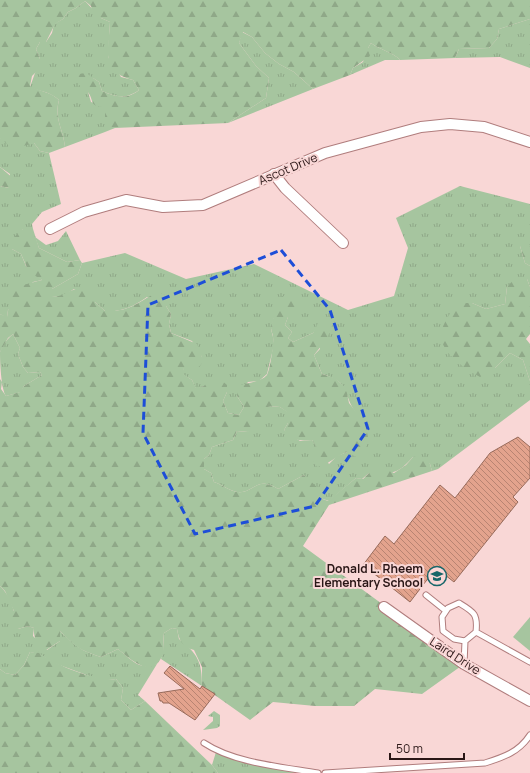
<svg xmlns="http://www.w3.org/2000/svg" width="530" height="773" font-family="Manrope,sans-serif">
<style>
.grass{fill:url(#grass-tufts)}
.forest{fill:url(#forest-firs)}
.park{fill:#a6c59f}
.building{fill:url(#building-back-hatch);stroke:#986b5b}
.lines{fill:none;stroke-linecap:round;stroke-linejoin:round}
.lane-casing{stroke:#b07d7d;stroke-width:7}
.street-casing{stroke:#b07d7d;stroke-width:12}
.lane{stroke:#fff;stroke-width:5}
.street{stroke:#fff;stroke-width:10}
.marked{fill:none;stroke:#1d4ed8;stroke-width:3;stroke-dasharray:8 5;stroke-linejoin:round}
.labels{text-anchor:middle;stroke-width:4;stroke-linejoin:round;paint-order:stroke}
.street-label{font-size:12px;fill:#2a1616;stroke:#f9d7d6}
.poi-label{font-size:12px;font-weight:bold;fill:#2a1616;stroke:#f9d7d6;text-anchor:end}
</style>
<defs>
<pattern id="grass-tufts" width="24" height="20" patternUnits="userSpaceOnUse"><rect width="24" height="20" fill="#a6c59f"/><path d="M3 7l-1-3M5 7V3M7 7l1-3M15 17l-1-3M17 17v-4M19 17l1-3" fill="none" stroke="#8fa888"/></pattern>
<pattern id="forest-firs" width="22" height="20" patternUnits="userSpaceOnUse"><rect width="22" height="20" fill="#a6c59f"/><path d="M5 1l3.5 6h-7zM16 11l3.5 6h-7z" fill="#8fa888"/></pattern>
<pattern id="building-back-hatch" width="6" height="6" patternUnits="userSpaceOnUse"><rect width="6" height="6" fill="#e3a38d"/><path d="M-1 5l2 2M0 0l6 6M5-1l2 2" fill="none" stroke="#b88472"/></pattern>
</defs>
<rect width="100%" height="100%" fill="#f9d7d6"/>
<path class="grass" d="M 85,1 L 101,18 L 110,22 L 108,57 L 121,77 L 133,80 L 139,90 C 125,100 117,97 102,91 L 99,82 L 93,78 L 88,92 L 91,102 L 105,107 L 105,132 L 65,147 C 63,128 54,119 59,100 C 49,91 41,92 30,87 L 40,59 L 36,49 L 40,42 L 46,42 L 52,33 L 54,24 L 63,19 L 68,12 L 76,8 Z
M 530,19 L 530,68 L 500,57 L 455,58 L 459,49 L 489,48 L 497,39 L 499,29 Z
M 242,32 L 252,37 L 265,53 L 279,64 L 294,72 L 313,89 L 228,123 L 266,98 L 269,78 L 256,66 L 239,43 Z
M 371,43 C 380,50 393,52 400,60 L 385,60 L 350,75 L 353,68 L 363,62 L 368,48 Z
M 0,138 L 34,143 L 40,151 L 49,153 L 61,204 L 42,212 L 32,224 L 33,229 L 23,229 L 12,249 L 21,254 L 26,266 L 42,280 L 33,282 L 8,310 L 7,318 L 0,314 L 0,186 L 9,188 L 10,174 L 0,167 Z
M 460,186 L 530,204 L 530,246 L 520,246 L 525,263 L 530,266 L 530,287 L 527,279 L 507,287 L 505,304 L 486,309 L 472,303 L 495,368 L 510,353 L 523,360 L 530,381 L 530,400 L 438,469 L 432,471 L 430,464 L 413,457 C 396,476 392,473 369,473 L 362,479 L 356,478 L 329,501 L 320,498 L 304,475 L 278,489 C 255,475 255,494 237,492 C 230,491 221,484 214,482 L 211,473 L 204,469 L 204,459 L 209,455 L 212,447 L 233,440 L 237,431 L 248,432 L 269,406 L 280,407 L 288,412 L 288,423 L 284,430 L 300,441 L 312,440 L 329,464 L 337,456 L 347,452 L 356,413 C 342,393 351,382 322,374 L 314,355 L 320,349 L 317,328 L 313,333 L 293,342 L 288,338 L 292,332 L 285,325 L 288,317 L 275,314 L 271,329 L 273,337 L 273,349 L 267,374 L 259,381 L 248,382 L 237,396 L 244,407 L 239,415 L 228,413 L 223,401 L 227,392 L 204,386 L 196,389 L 192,380 L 182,374 L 184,367 L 202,357 L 192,341 L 171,333 L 169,324 L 171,314 L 166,306 L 147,297 C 133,307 122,312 105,311 L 95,302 L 74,289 L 63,296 L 52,297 L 52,289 L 78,274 L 82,263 L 125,253 L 186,279 L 254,264 L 348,310 L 394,296 L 408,248 L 396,218 Z
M 66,231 L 80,260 L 67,262 L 39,248 L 35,237 L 46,245 L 58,241 Z
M 13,334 L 20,348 L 18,354 L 23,367 L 28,373 L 40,372 L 42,375 L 24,386 L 21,392 L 6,396 C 1,389 0,361 0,352 C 2,346 8,338 13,334 Z
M 0,586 C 12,597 15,614 18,629 L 28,626 L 34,628 L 33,636 L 47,650 L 60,641 L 60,631 C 76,646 79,650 101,657 L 118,649 C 132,660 139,671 157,664 L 138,695 L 145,701 L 131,710 L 121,700 L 123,688 L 116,679 L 104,680 L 92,677 L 54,663 L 39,654 L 30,652 L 24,665 L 15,675 L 5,673 L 0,669 Z
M 172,628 L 177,629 L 179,639 C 198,654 202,662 202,686 L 161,659 C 165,651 163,642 164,633 Z
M 214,711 L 220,715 L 220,726 L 217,728 L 203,730 L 213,721 L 213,717 L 208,716 Z
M 216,752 L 239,758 L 317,773 L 218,773 L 212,765 Z"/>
<path class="forest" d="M 0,0 L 530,0 L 530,19 L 499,29 L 497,39 L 489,48 L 459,49 L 455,58 L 400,60 C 393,52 380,50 371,43 L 368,48 L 370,56 L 353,68 L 350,75 L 313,89 L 294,72 L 279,64 L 265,53 L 252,37 L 243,32 L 239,43 L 256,66 L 269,78 L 266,98 L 228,123 L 115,128 L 105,132 L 105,107 C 88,107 95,100 87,91 C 85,89 82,87 79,85 L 78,74 L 86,73 L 99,82 L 102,91 C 116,97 127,100 139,90 L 133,80 C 99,71 109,50 110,22 L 101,18 L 94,19 L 91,6 L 85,1 L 76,8 L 68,12 L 63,19 L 55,24 L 46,42 L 40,42 L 36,49 L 40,59 L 40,68 L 32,76 L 30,86 C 41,92 49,91 59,100 C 54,119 63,128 65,147 L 49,153 L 40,151 L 34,143 L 13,149 L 0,138 Z
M 0,167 L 20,184 L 9,188 L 0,186 Z
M 23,229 L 33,229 L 39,248 L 67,262 L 80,260 L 82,263 L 78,274 L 52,289 L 52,297 C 63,296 64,293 73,290 C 79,287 90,291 96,293 L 95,302 L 105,311 C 131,312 137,302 158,292 L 166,295 L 166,306 L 171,314 L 169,324 L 171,333 L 197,344 L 202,357 L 201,365 L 194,370 L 184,368 L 183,374 L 192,380 L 196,388 L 204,386 L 209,380 L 220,379 L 227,385 L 227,392 L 223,401 L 228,413 L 239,415 L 244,407 L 237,396 L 238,386 C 247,382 260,383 267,375 C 270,369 274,344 273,337 C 273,334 271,331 271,328 C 272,319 276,317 272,308 L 276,299 L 286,295 L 293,299 L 300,306 L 299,314 L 288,317 L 285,325 L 292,332 L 288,338 L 293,342 L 313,333 L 320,319 L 328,317 L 335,321 L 326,340 L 314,355 L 322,374 L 335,378 L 346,388 L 349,403 L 365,423 L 368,437 L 365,451 L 358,458 L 347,452 C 334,457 330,464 317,467 L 312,458 L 317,448 L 312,440 C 300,441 292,441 284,430 L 288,423 L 287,412 L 280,407 L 269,406 L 262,430 L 248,432 L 237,431 L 233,440 L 212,447 L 209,455 L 204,459 L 204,469 L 211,473 L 214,482 C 221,484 230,491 237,492 C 255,494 255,475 278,489 L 304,475 L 319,489 L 320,498 L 328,501 L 356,478 L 363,479 L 369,473 L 375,473 L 382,467 L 394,473 L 406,465 L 413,457 L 421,456 L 430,464 L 432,471 L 329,505 L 303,546 L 464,664 L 422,694 L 375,689 L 354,706 L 315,706 L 273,702 L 250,720 L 202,686 L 202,667 L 194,650 C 182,647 179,640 177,629 L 172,628 L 164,633 C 163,640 164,645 164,652 C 164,655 161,658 160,660 C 149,678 128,657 118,649 L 101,657 C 79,650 76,647 60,631 L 60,641 L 40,654 C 59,666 94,681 116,679 L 123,688 L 121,700 L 131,710 L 145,701 L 212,765 L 218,773 L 0,773 L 0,669 L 5,673 L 15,675 L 24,665 L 30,652 L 39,653 C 38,644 33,637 34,628 L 28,626 L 18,629 L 14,628 L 11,617 L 14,611 L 5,591 L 0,586 L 0,379 L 2,382 L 1,389 L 6,396 L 20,392 L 24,386 L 42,375 L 40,372 L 28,373 L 23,367 L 18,354 L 20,348 L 13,334 L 8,338 L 0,352 L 0,314 L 7,317 C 12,288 13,287 42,280 L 29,272 L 21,254 L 12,249 L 12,239 Z
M 520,246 L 530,246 L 530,266 L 525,263 Z
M 515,278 L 527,279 L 530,287 L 530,334 L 526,339 L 530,344 L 530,381 L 523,360 L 510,353 L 495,368 L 480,377 C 467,370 440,353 441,334 C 442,324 452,311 457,303 L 472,303 L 486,309 L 505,304 L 507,287 Z"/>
<path class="park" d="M 530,617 L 530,651 L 513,637 Z"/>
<path class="building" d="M 518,437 L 530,447 L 530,478 L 513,497 L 518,502 L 454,582 L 436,568 L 410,602 L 363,565 L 385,536 L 394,544 L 440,485 L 455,498 L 490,453 Z
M 170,666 L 200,689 L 202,686 L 215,694 L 195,720 L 169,703 L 163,703 L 162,701 L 160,701 L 158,693 L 184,689 L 164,673 Z"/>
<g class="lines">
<defs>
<path id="lane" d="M 426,595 L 446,611
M 459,603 C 474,612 478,614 476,632 L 465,641 L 454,639 L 443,631 L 442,617 L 448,608 Z
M 476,632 L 530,662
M 464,664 L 465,641
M 204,743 C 234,763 282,767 318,773
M 325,773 L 485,763 C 504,757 519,752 530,735"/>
<path id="street" d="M 274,174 L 285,188 L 343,243
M 50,229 L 84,212 L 126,200 L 163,207 L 203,205 L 325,153 L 421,127 L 450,124 L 484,127 L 530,142
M 384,607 L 464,664 L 530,701"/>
</defs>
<use href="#lane" class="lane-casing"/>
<use href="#street" class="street-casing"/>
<use href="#lane" class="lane"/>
<use href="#street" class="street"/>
</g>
<path class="marked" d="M 281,250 L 330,310 L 368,429 L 315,506 L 195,534 L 143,433 L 148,305 Z"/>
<defs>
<symbol id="school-ring" viewBox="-11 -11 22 22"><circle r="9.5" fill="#f9d7d6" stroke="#176669" stroke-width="1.5"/><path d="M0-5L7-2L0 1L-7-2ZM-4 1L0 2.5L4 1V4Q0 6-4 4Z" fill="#176669"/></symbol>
</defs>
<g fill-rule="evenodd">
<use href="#school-ring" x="426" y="565" width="22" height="22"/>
</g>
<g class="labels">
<g class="street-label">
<text transform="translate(288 169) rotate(-23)" y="4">Ascot Drive</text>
<text transform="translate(455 656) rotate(33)" y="4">Laird Drive</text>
</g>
<g class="poi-label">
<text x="423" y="573">Donald L. Rheem<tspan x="423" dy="14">Elementary School</tspan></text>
</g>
</g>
<path d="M390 753v6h74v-6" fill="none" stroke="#2a1616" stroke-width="2"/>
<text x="396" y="753" font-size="12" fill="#2a1616" stroke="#f9d7d6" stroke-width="3" paint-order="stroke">50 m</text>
</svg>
